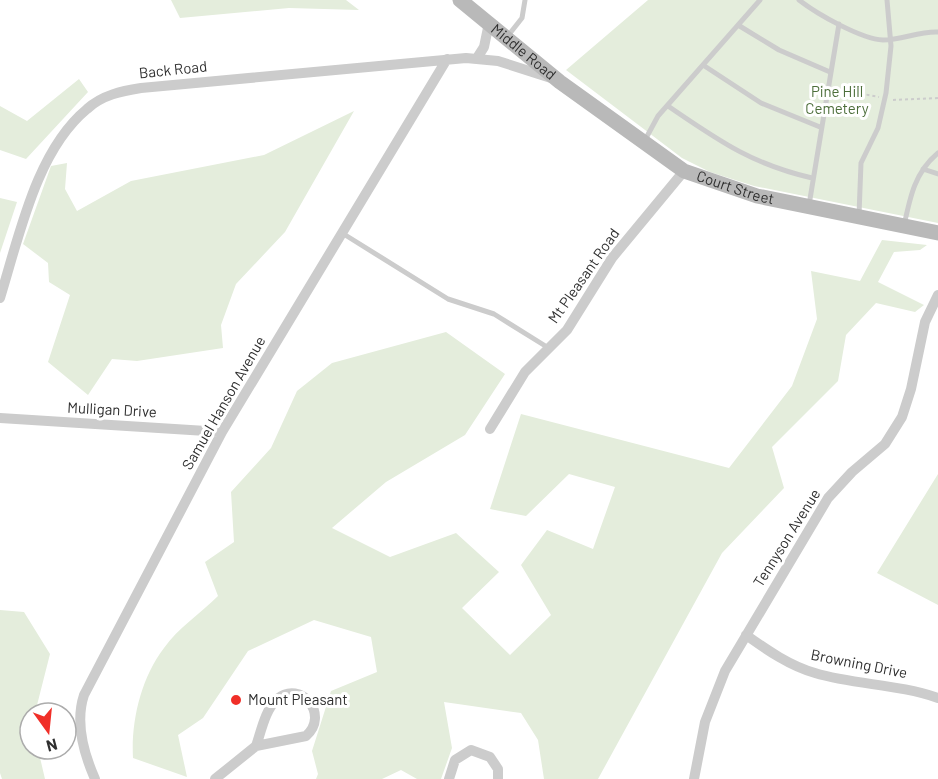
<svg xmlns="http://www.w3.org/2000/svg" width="938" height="779" font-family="Barlow,sans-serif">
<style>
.green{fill:#e4eddc}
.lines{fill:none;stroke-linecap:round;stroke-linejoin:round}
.path{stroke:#ccc;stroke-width:2;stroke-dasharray:3 3;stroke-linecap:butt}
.lane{stroke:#ccc;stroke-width:5}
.street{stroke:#ccc;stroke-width:10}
.secondary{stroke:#b9b9b9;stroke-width:15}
.poi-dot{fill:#f02f28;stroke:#fff;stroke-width:2}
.labels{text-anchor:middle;stroke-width:6;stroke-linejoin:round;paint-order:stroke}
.street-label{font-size:15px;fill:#2f2f2f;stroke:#fff}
.park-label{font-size:15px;fill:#4c6e3a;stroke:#fff}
.poi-label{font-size:15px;fill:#2f2f2f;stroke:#fff;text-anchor:start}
</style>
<rect width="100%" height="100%" fill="#fff"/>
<path class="green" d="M 171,0 L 346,0 L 359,10 L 289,8 L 180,18 Z
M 648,0 L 938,0 L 938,223 L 754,186 L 710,172 L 682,158 L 566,70 Z
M 79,79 L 88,92 L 26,159 L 0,150 L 0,106 L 27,121 Z
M 354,111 L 285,232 L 236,284 L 221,325 L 223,348 L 137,361 L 112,359 L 88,395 L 48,362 L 70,295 L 49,282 L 48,263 L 23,244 L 51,166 L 67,163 L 65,189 L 77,211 L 131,181 L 264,155 Z
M 0,198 L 17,202 L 0,253 Z
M 882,240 L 927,245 L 920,250 L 894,252 L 878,282 L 924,305 L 915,312 L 876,303 L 846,335 L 838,381 L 772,447 L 784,488 L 722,553 L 598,779 L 544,779 L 538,740 L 521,713 L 444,702 L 452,748 L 441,779 L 417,779 L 401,770 L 382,779 L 316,779 L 318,774 L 312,751 L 331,691 L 377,672 L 371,637 L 314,620 L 248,651 L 203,718 L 178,735 L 187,777 L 133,758 C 131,721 141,678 164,648 C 178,628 201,613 218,596 L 205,562 L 234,542 L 231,492 L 271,448 L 297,391 L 332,363 L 446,332 L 505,374 L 465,435 L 386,482 L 332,528 L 390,557 L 456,533 L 499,572 L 462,608 L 510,655 L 551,615 L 521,565 L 547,530 L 593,549 L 615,487 L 569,474 L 526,516 L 490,509 L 521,414 L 729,468 L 792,386 L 817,319 L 811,271 L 860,281 Z
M 938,474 L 938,605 L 877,573 Z
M 0,610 L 24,612 L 50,654 L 35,713 L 30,713 L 30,749 L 38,749 L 45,779 L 2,779 L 0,773 Z"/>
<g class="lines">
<path class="path" d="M 837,89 L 879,97
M 893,100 L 938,98"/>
<path class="lane" d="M 799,0 C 817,14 861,39 883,40 C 902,40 919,31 938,32
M 738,25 L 779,50 L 830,72
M 507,37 L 522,18 L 525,0
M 703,65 L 761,103 L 820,127
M 668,106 C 718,140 751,164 812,178
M 645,140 L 658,116 L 760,0
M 923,169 L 938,174
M 809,205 L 839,24
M 859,215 L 861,163 L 878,128 L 886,93 L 891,46 L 887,0
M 904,226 C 910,197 915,172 938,153
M 342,233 L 448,299 L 494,314 L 547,347"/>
<path class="street" d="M 477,58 L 484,47 L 489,23
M 0,298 C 19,237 36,151 87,109 C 102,95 122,91 141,88 L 466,58 L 498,61 L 551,78
M 0,418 L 222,432
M 490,429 L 525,372 L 567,330 L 612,258 L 684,171
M 746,635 C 767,650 790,666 815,673 C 855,685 898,684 938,698
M 95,779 C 84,754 75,722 84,695 L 222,432 L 447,59
M 215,779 L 256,746 L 306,736 C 330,715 301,679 277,699 C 265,710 261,732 256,746
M 449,779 L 455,760 L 471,750 L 490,757 L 498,769 L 498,779
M 694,779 L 705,722 L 725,671 L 828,498 L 852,472 L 885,444 L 902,417 L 911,389 L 925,322 L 938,295"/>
<path class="secondary" id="s1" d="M 460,0 L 560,82 L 684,171 L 757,196 L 938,233"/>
</g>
<circle class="poi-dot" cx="236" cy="700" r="6"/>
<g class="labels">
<g class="street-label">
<text dy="5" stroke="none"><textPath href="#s1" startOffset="82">Middle Road</textPath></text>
<text transform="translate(173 70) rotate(-6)" y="5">Back Road</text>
<text dy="5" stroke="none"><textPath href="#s1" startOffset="336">Court Street</textPath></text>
<text transform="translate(584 276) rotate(-55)" y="5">Mt Pleasant Road</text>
<text transform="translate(224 403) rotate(-60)" y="5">Samuel Hanson Avenue</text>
<text transform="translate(112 410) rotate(3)" y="5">Mulligan Drive</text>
<text transform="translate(787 538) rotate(-58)" y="5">Tennyson Avenue</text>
<text transform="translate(859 664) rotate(11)" y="5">Browning Drive</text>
</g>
<g class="park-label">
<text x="837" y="97">Pine Hill<tspan x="837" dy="17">Cemetery</tspan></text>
</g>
<g class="poi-label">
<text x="248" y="705">Mount Pleasant</text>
</g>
</g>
<g transform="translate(48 731) rotate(165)"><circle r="28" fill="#ffffff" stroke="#acacac" stroke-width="1.5"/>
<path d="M0-4.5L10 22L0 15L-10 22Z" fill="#f02f28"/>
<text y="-9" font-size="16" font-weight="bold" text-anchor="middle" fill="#2f2f2f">N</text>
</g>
</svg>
